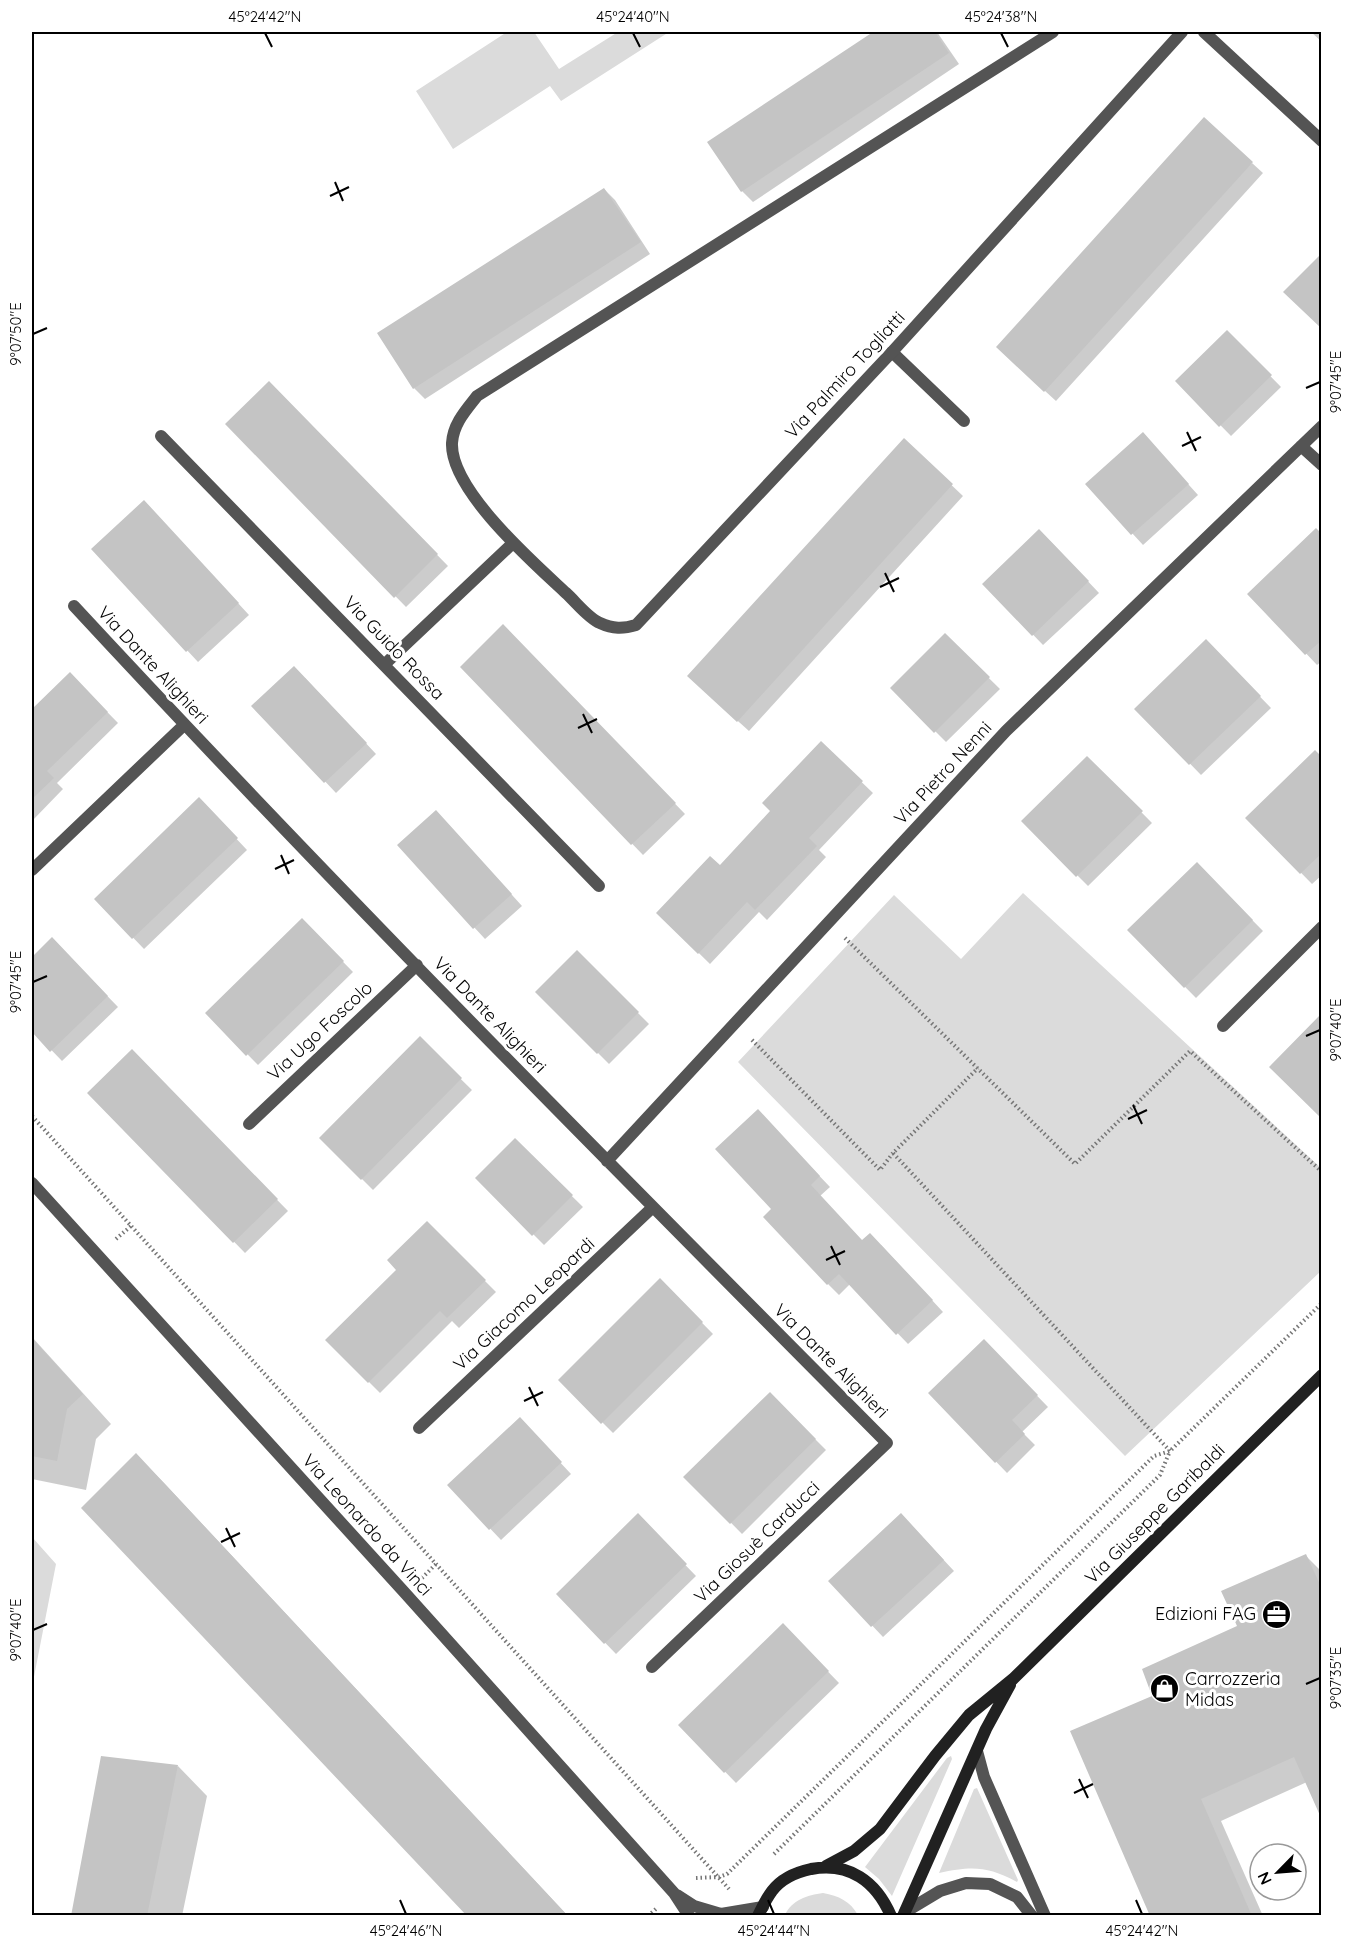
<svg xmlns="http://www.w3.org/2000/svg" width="1353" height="1947" viewBox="0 0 1353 1947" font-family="Quicksand,sans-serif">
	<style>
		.green { fill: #dbdbdb }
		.shadow { fill: #0003 }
		.building { fill: #c4c4c4 }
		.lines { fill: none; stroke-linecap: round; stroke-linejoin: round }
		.path { stroke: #767676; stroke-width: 4; stroke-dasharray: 1.5 3; stroke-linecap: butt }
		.lane { stroke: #545454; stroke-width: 12 }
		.street { stroke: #545454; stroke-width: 12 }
		.secondary { stroke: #212121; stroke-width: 12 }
		.ticks { fill: none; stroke: #000; stroke-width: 2 }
		.labels { text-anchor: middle; stroke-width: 6; stroke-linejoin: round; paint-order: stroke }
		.street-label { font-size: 18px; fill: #000; stroke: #fff }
		.poi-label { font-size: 18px; fill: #000; stroke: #fff; text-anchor: end }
		.neatline { fill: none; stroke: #000; stroke-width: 2 }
		.ticks-label { font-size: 15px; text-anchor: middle; fill: #000 }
	</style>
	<rect width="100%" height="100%" fill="#fff"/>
	<path class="green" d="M507,32H534L559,69L618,32H669L561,101L550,86L453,149L416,91Z
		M1023,893L1321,1168V1271L1125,1456L738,1062L894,895L961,959Z
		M32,1537L56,1564L32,1687Z
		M951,1756L952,1759L892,1896L879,1879L865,1867L947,1758Z
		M977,1788L1018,1880L1017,1882C987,1866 972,1866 939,1873L974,1789Z
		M823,1893C839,1896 850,1901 858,1915H785C792,1900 807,1895 823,1893Z"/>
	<path class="shadow" d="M876,32H937L959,64L753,202L742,191L709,142Z
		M1311,32H1322V42Z
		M1252,163L1263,173L1056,401L1009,358Z
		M604,189L615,200L650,254L425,399L414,388Z
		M1227,332L1281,387L1231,436L1177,381Z
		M269,383L448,566L406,607L227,424Z
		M904,440L963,496L749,731L700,687Z
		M1153,445L1198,495L1143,545L1087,484Z
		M155,513L249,615L198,662L93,549Z
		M1322,536V661L1317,665L1250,594Z
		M1050,541L1099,593L1043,645L984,584Z
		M503,626L685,814L643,855L462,667Z
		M945,635L1000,689L946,742L892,688Z
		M1206,641L1271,708L1201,775L1137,709Z
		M70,674L118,723L57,783L63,789L32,821V711Z
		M305,678L376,754L336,793L254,706Z
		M821,743L873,793L819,850L826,857L767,920L759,912L710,964L658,913L720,867L772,811Z
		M1088,758L1152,823L1088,886L1023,821Z
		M1322,759V875L1312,884L1247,818Z
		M199,799L247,850L144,949L96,899Z
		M447,823L522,906L485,939L399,846Z
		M1197,864L1263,931L1196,998L1129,930Z
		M302,920L353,972L258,1065L207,1013Z
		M52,939L118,1007L62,1061L32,1030V959Z
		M577,952L649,1024L609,1064L537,992Z
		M420,1039L472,1090L373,1190L321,1138Z
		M132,1051L288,1211L245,1253L89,1093Z
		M768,1122L830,1187L820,1196L863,1242L881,1245L943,1312L908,1344L850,1284L839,1295L828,1284L773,1209Z
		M515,1140L583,1207L544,1245L477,1178Z
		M427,1223L496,1292L459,1328L452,1321L380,1393L327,1340L399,1270Z
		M660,1280L713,1334L613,1433L560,1380Z
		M32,1337L111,1424L96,1439L86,1490L32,1479Z
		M984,1341L1048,1407L1022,1432L1035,1445L1007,1473L930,1393Z
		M770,1394L826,1450L742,1534L686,1477Z
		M530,1430L571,1474L501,1540L449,1485Z
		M136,1455L165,1484L568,1916H469Z
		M638,1516L696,1576L616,1654L558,1594Z
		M912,1526L954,1571L883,1637L830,1581Z
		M1306,1556L1322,1572V1816L1307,1782L1221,1821L1263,1916H1152L1154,1697L1239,1627Z
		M783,1625L839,1683L736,1783L680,1725Z
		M178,1766L207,1796L182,1916H72Z"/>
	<path class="building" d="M873,32H935L949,53L741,192L707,142Z
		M1204,117L1253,162L1044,392L996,347Z
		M604,188L641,242L413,389L377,333Z
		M1322,253V329L1283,292Z
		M1227,330L1272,375L1219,427L1175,381Z
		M269,381L438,554L394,598L225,424Z
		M1143,432L1189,484L1131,535L1085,484Z
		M904,438L953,484L737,722L687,676Z
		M144,500L239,603L186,652L91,549Z
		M1316,528L1322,534V640L1305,655L1247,594Z
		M1039,529L1089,581L1032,636L982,584Z
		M503,624L676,803L631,845L460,667Z
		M945,633L990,677L934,733L890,688Z
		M1206,639L1261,696L1189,765L1134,709Z
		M294,666L367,743L324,783L251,706Z
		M70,672L108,712L47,771L54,778L32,799V709Z
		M821,741L863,781L809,838L817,846L755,910L747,902L698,954L656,913L710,856L720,865L770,811L762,803Z
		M1315,750L1322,757V853L1300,874L1245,818Z
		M1087,756L1143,811L1076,877L1021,821Z
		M199,797L238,838L132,939L94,899Z
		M436,810L512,894L473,929L397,845Z
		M1197,862L1253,920L1184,988L1127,930Z
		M302,918L344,961L246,1056L205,1013Z
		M52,937L108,996L50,1052L32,1032V957Z
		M577,950L639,1012L597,1054L535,992Z
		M1322,1013V1119L1269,1067Z
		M420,1036L462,1078L361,1180L319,1138Z
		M132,1049L278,1199L233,1243L87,1093Z
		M758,1109L820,1176L811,1185L862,1240L870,1233L933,1300L896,1335L839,1274L827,1285L763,1217L771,1209L715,1149Z
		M515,1138L573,1195L532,1236L475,1178Z
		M427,1221L486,1280L447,1318L440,1311L368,1383L325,1340L396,1270L387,1260Z
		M660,1278L703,1322L601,1424L558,1380Z
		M32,1338L83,1394L67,1409L57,1461L32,1456Z
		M984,1339L1038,1395L1012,1420L1025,1434L995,1463L928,1393Z
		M770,1392L816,1439L730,1524L683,1477Z
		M520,1417L562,1462L489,1530L447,1485Z
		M136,1453L568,1916H467L81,1508Z
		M638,1513L687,1564L604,1644L556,1594Z
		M901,1513L944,1560L871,1627L828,1581Z
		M1306,1554L1322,1589V1820L1294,1757L1201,1799L1252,1916H1150L1070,1731L1152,1696L1142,1669L1237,1626L1221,1591Z
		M783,1623L829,1671L724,1773L678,1725Z
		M101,1756L178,1765L147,1916H71Z"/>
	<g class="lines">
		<path class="path" d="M845,938L1075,1164L1190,1051L1322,1172
			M752,1040L880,1170L893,1153
			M32,1116L729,1889
			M116,1239L131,1226
			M422,1578L436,1564
			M774,1854L1160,1475L1170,1451L893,1153L978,1068
			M696,1878L719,1877L727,1874L1154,1456L1170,1451L1322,1303
			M648,1916L657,1908"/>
		<path class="lane" d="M892,352L964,421"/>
		<path class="street" d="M1053,32L477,396C466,410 453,424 452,443C450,490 534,563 566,593C576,602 588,618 600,623C613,629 623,629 636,625L892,352L1182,32
			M1204,32L1322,141
			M161,436L599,886
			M1301,446L1322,465
			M74,606C338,891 613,1167 887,1443L652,1667
			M385,664L513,543
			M32,870L184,725
			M1223,1026L1322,927
			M249,1124L417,965
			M607,1161L1006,731L1322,426
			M32,1183L405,1593L674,1893L689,1916
			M419,1428L653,1207
			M977,1751L984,1777L1045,1916
			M677,1895L694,1906L721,1914L763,1907
			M905,1912L940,1891L966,1883L990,1884L1017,1897L1032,1916"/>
		<path class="secondary" d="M826,1866L854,1851L880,1829L935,1756L969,1715L1013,1679L1322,1375
			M758,1916C762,1908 766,1899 772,1891C781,1879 797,1872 811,1869C849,1862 876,1881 891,1916
			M903,1916L986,1729L1010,1685"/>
	</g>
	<path class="ticks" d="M265,33L272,47M633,33L640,47M1001,33L1008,47M335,182L343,201M330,196L349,187M33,334L47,328M1306,388L1320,382M1187,432L1196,451M1182,446L1201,437M885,573L894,592M880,587L899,578M583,714L592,733M578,728L597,719M281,855L289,874M275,869L294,860M33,982L47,976M1306,1036L1320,1030M1133,1105L1142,1124M1128,1119L1147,1110M831,1246L840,1265M826,1260L845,1251M529,1387L538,1406M524,1401L543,1392M226,1528L235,1547M221,1542L240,1533M33,1630L47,1624M1306,1684L1320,1678M1079,1779L1088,1798M1074,1793L1093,1784M400,1900L406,1914M768,1900L774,1914M1136,1900L1142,1914"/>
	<defs>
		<symbol id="office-disc" viewBox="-11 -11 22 22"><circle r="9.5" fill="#000" stroke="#fff"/><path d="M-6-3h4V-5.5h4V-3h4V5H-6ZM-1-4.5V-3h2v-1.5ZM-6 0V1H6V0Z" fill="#fff"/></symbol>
		<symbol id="shop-disc" viewBox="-11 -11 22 22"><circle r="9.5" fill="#000" stroke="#fff"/><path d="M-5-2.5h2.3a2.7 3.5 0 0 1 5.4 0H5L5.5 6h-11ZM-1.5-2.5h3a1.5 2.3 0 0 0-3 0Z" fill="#fff"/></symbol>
	</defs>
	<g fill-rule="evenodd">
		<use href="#office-disc" x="1260" y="1598" width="33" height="33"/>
		<use href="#shop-disc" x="1148" y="1672" width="33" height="33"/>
	</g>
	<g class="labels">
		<g class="street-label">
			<text transform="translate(845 375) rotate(-47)" y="6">Via Palmiro Togliatti</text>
			<text transform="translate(394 648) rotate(46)" y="6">Via Guido Rossa</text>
			<text transform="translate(153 665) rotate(47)" y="6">Via Dante Alighieri</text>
			<text transform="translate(943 773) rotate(-47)" y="6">Via Pietro Nenni</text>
			<text transform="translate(490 1015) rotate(46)" y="6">Via Dante Alighieri</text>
			<text transform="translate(320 1031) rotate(-43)" y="6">Via Ugo Foscolo</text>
			<text transform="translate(524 1304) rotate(-43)" y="6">Via Giacomo Leopardi</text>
			<text transform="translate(831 1361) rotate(45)" y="6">Via Dante Alighieri</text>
			<text transform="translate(1155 1514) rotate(-45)" y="6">Via Giuseppe Garibaldi</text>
			<text transform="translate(367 1525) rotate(48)" y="6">Via Leonardo da Vinci</text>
			<text transform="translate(757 1542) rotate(-44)" y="6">Via Giosuè Carducci</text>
		</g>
		<g class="poi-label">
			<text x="1256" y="1620">Edizioni FAG</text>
			<text x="1185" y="1685" text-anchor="start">Carrozzeria<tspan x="1185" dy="21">Midas</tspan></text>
		</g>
	</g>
	<rect width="1353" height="1947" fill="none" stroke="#ffffff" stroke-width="66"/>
	<g transform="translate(1278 1872) rotate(245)"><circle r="28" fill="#ffffff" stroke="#999999" stroke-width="1.5"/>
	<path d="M0-4.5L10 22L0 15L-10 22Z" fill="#000000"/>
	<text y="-9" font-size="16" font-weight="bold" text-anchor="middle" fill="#000000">N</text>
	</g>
	<rect x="33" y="33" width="1287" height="1881" class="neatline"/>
	<g class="ticks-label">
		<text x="265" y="22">45°24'42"N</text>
		<text x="633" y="22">45°24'40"N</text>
		<text x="1001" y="22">45°24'38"N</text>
		<text transform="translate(16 334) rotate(-90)" y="5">9°07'50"E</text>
		<text transform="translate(1336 382) rotate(-90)" y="5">9°07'45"E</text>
		<text transform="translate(16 982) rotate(-90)" y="5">9°07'45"E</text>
		<text transform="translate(1336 1030) rotate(-90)" y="5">9°07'40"E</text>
		<text transform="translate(16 1630) rotate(-90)" y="5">9°07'40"E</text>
		<text transform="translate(1336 1678) rotate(-90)" y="5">9°07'35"E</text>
		<text x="406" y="1936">45°24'46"N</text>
		<text x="774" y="1936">45°24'44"N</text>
		<text x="1142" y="1936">45°24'42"N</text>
	</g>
</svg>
